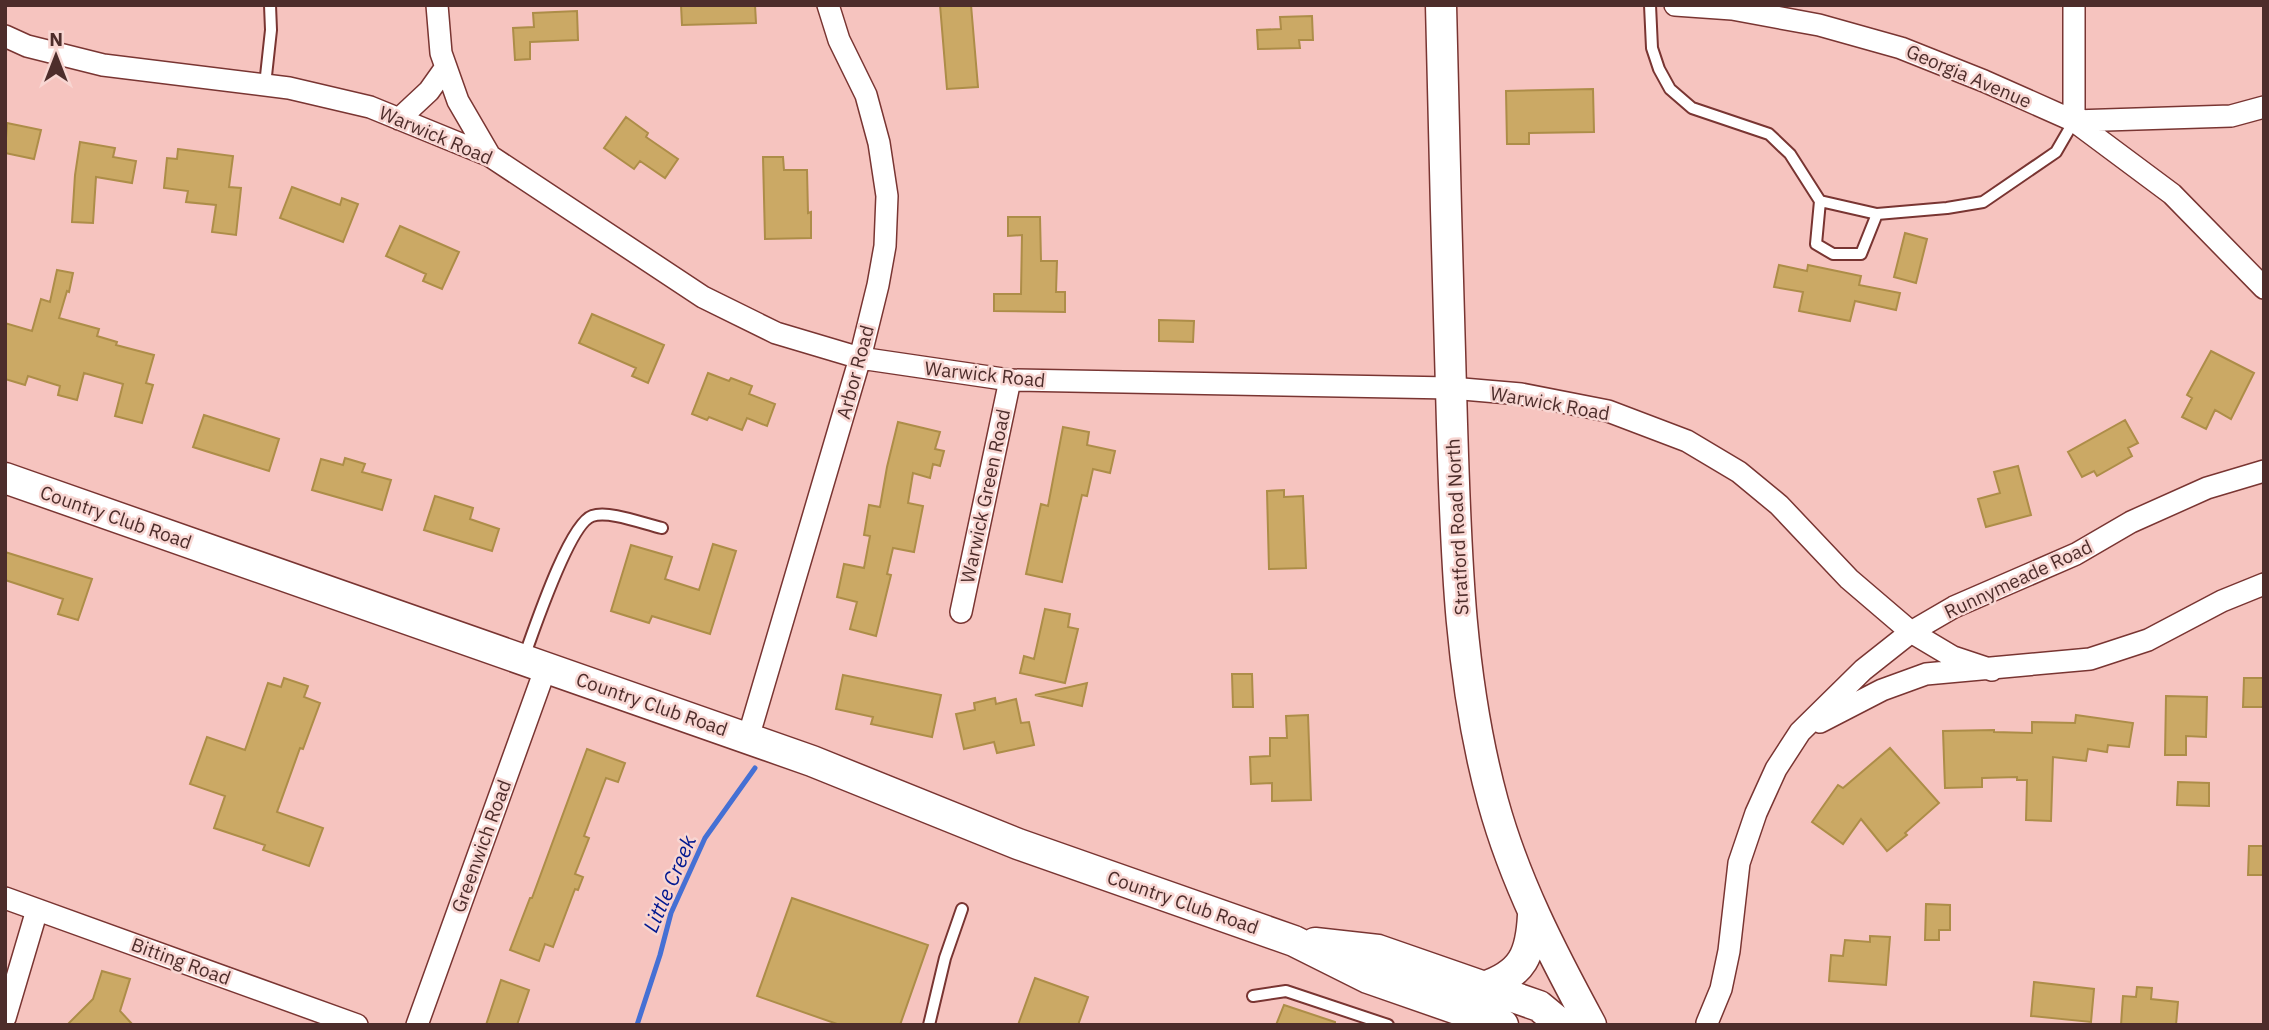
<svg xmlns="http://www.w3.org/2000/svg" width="2269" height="1030" viewBox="0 0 2269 1030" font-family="'IBM Plex Sans',sans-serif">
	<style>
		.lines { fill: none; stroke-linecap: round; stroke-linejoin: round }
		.stream { stroke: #4570d4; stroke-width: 5 }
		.building { fill: #cba965; stroke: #ad8d48; stroke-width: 2 }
		.service-casing { stroke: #793532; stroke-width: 14 }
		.minor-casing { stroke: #793532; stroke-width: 24 }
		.secondary-casing { stroke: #793532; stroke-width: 33 }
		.service { stroke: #fff; stroke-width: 10 }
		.minor { stroke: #fff; stroke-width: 21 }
		.secondary { stroke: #fff; stroke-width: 30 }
		.labels { text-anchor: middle; stroke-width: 5; stroke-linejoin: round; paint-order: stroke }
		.street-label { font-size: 19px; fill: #4d2d2b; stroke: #f8d6d2 }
		.water-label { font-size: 21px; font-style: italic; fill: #011890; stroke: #f8d6d2 }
	</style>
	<rect width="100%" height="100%" fill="#f6c4bf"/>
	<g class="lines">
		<path class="stream" d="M637,1025L660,955L671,913L705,838L755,768"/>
	</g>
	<path class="building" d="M681,5H755L756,23L682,25Z
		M940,5H971L978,87L947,89Z
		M577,11L578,40L530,42V59L515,60L513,28L534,27L533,13Z
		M1312,16L1313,40H1299L1300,48L1258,49L1257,30L1281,29L1280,17Z
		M1593,89L1594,132L1529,133V144H1507L1506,91Z
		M626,117L648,133L646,137L678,159L665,178L640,161L634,169L604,148Z
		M7,123L41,130L34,159L5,153Z
		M80,142L115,148L113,157L136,161L132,183L96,177L93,223L72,222L75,175Z
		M178,149L233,156L229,187L241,188L236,235L212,232L216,205L186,202L188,191L164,188L167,158L177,159Z
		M763,157H783L784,170H807L808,213L811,212V238L765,239Z
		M292,187L340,205L342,198L358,204L343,242L280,218Z
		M1008,217H1040L1041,261H1057L1056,292H1065V312L994,311V294H1021L1022,235L1008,236Z
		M400,226L459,252L442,289L423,281L426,274L386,256Z
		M1905,233L1927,239L1916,283L1894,277Z
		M1779,265L1807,271L1808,265L1861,276L1859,285L1900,293L1896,310L1855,301L1850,321L1799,311L1803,292L1774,287Z
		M57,270L73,273L69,292L67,291L59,318L99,329L97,336L117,342L116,345L154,355L146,383L153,385L142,423L115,416L123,384L84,373L77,400L58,395L60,386L28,376L25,385L5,379V323L32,331L41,299L50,302Z
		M592,314L664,345L648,383L632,376L636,368L579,343Z
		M1159,320L1194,321L1193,342L1159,341Z
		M2211,351L2254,373L2231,419L2215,410L2206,429L2182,417L2192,398L2187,395Z
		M708,373L729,381L731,378L752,386L749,394L775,404L767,426L747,418L742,430L709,417L707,420L692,414Z
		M204,415L279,439L269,471L193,447Z
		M2125,420L2138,443L2128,448L2132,456L2097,476L2094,471L2082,477L2068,452Z
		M898,422L940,432L935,449L944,451L940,466L933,464L930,478L913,473L908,503L923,506L914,552L893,548L887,574L891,575L876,636L850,629L857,602L837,597L844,564L864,568L870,536L864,535L869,505L880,507L887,467Z
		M1063,427L1089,432L1087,445L1115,451L1110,473L1093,469L1087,496L1082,495L1062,582L1026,574L1041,504L1048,506Z
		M345,458L365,464L362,472L391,480L382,510L312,490L321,459L343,465Z
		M2018,466L2031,515L1986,527L1978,499L2000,493L1994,472Z
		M1284,490V497L1303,496L1306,568L1269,569L1267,491Z
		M435,496L473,508L470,519L499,529L492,551L424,530Z
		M713,544L736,551L710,634L652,616L649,623L611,611L631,545L672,557L665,579L699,590Z
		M5,552L92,579L78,620L58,614L63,599L5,580Z
		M1045,609L1070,614L1068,627L1078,629L1065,683L1020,673L1024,656L1034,659Z
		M1232,674H1252L1253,707H1233Z
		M843,675L941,695L932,737L871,724L873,717L836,709Z
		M284,678L308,686L304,697L320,703L303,749L300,748L277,812L323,828L309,866L263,850L265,845L214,828L225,796L190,784L207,737L245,750L268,683L281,687Z
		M2244,678H2264V707H2243Z
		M1087,683L1082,706L1035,695Z
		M2166,696L2207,697L2206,737L2186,736V755H2165Z
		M995,698L996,704L1016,699L1021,723L1029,722L1034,745L997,753L994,742L964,749L956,714L975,710L974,703Z
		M1308,715L1311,800L1272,801V783L1251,784L1250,757L1270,756V738H1287L1286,716Z
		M2076,715L2133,723L2129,747L2108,745L2107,752L2088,749L2086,761L2053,757L2051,821L2026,820L2027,780H2017V777L1982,778V787L1945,788L1943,731L1994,730V732L2032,733V722L2075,723Z
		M1890,748L1939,803L1905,833L1907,835L1887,851L1861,819L1843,844L1812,822L1838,785L1843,788Z
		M587,749L625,763L618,782L606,778L584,836L589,838L575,874L583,877L578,890L575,889L553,947L545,944L539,961L510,950L530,898H532Z
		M2178,782L2209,783V806L2177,805Z
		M2249,846H2264V875H2248Z
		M792,898L928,945L900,1025H840L757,996Z
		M1926,904L1950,905V930H1939V940H1925Z
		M1870,936L1890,937L1886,985L1829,981L1831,955L1843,956L1845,940L1870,942Z
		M102,971L130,979L120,1011L133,1025H67L93,999Z
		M1035,978L1088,997L1078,1025H1018Z
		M501,980L529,990L517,1025H486Z
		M2034,982L2094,989L2091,1022L2031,1016Z
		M2137,987L2152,988L2151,999L2178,1002L2176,1025H2121L2123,996L2136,997Z
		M1284,1005L1335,1022V1025H1276Z"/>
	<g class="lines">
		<defs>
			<path id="service" d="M1650,5L1652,48L1659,69L1670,89L1692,108L1769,134L1790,154L1820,201L1877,214L1947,208L1983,202L2056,152L2074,121
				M265,85L271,30L270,5
				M1820,201L1816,244L1833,254H1861L1877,214
				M524,657C534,630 569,524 592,516C609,510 644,524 662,528
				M1253,996L1286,991L1388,1025
				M929,1025L945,958L962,909"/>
			<path id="minor" d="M437,5L441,53L458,101L490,156
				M1675,5L1732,9L1819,25L1901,48L1984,81L2074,121L2231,116L2264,107
				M2074,5V121L2172,194L2264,288
				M5,36L27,46L103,65L289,88L370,107L490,156L703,297L776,333L860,358L1010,380L1451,388L1521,394L1608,411L1687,441L1739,472L1779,505L1849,579L1911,632L1953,657L1992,670
				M399,119L429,91L446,67
				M961,612L1010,380
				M1820,722L1882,690L1926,674L2090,659L2148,640L2222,601L2264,584
				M748,738L860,358L878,285L885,246L887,196L879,143L866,95L839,40L828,5
				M5,898L357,1025
				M5,1018L37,910
				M1707,1023L1721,989L1729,951L1739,863L1756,813L1776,769L1800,732L1863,670L1911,632L1954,607L2076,554L2131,522L2207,488L2264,471
				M417,1025L546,667"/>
			<path id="secondary" d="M1441,5C1445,145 1447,284 1452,424C1456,552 1459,678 1493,802C1515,882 1552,953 1591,1025
				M5,478L812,761L1018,844L1294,941L1368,978L1503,1025
				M1315,943L1378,950L1539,1006L1562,1025
				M1484,987C1523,974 1531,954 1533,915"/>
		</defs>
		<use href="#service" class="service-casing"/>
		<use href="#minor" class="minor-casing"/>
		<use href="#secondary" class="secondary-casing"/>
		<use href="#service" class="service"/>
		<use href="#minor" class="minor"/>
		<use href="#secondary" class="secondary"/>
	</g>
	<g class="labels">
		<g class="street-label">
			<text transform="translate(1969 76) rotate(23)" y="7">Georgia Avenue</text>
			<text transform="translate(436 135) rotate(23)" y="7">Warwick Road</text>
			<text transform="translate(855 372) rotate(-75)" y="7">Arbor Road</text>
			<text transform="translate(985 374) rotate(6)" y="7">Warwick Road</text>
			<text transform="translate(1550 403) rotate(10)" y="7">Warwick Road</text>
			<text transform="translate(985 496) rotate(-78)" y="7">Warwick Green Road</text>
			<text transform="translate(116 517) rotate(19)" y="7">Country Club Road</text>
			<text transform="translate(1457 527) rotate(-93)" y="7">Stratford Road North</text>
			<text transform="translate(2018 579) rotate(-25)" y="7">Runnymeade Road</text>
			<text transform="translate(652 704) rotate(19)" y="7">Country Club Road</text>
			<text transform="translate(481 846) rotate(-70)" y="7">Greenwich Road</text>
			<text transform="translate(1183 902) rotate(19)" y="7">Country Club Road</text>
			<text transform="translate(181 961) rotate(20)" y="7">Bitting Road</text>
		</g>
		<g class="water-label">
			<text transform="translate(670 884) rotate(-67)" y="7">Little Creek</text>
		</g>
	</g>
	<rect width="2269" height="1030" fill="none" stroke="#4d2d2b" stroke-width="14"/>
	<g transform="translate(56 56)" stroke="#f8d6d2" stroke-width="5" paint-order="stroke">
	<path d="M0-5L12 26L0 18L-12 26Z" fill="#4d2d2b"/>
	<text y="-10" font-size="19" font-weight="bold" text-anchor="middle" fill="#4d2d2b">N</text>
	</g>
</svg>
